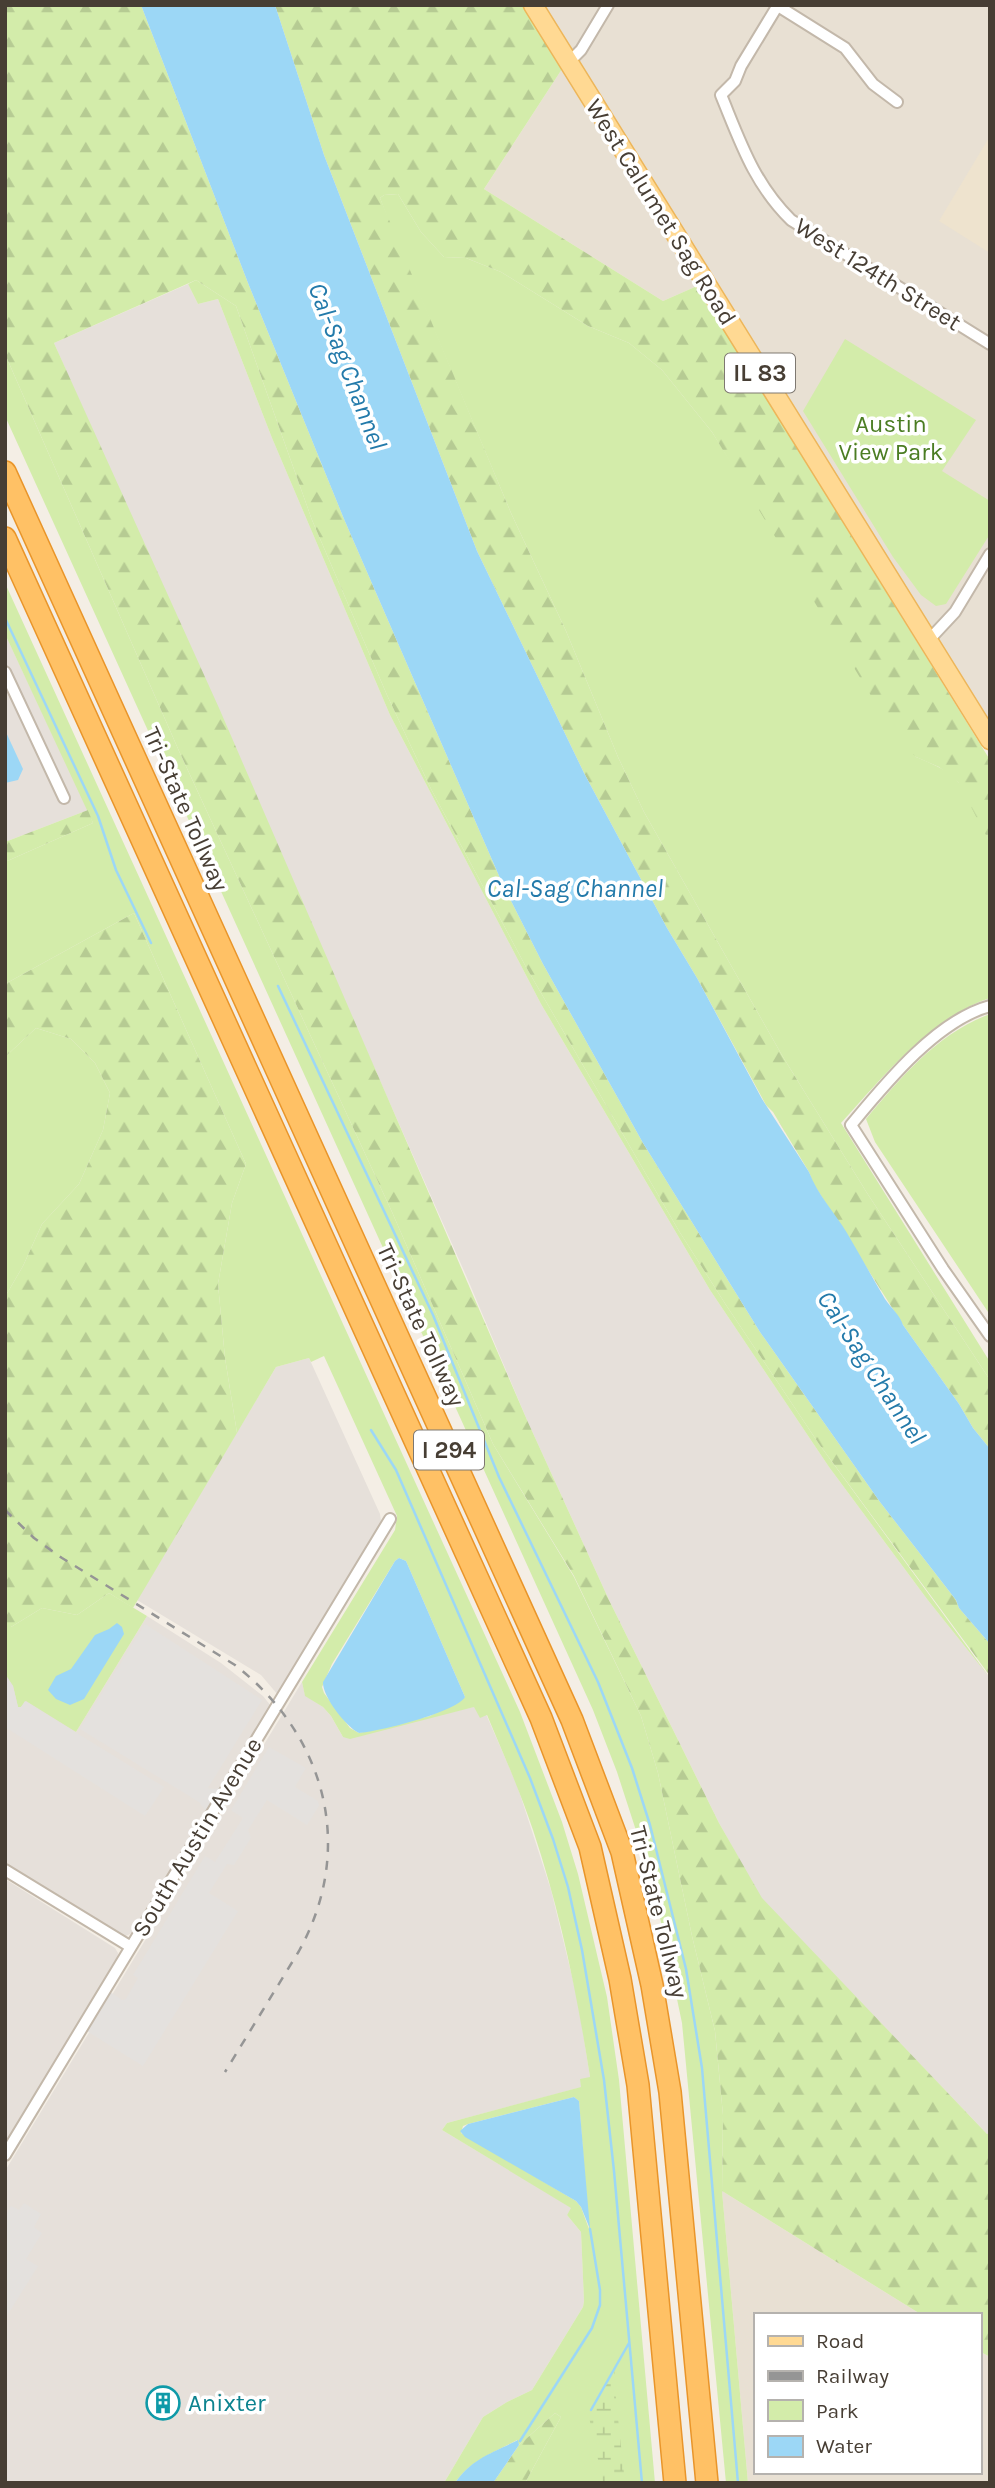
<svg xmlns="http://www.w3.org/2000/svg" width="995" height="2488" viewBox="0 0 995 2488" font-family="Karla,sans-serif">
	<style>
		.residential { fill: #e8e0d3 }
		.industrial { fill: #e6e0da }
		.education { fill: #eee3ce }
		.green { fill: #d3ecaa; fill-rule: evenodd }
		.forest { fill: url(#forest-firs) }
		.wetland { fill: url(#wetland-marsh) }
		.parking { fill: #e4e1de }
		.water { fill: #9cd7f6 }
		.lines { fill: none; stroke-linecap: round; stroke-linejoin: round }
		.stream { stroke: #9cd7f6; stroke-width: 2.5 }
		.minor-casing { stroke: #c3b8aa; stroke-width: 14 }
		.primary-casing { stroke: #edb65a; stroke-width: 21 }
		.motorway-casing { stroke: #e9952a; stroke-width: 24 }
		.minor { stroke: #fff; stroke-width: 10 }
		.primary { stroke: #ffd993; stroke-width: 18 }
		.motorway { stroke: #ffc165; stroke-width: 21 }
		.rail { stroke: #959595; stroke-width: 2.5; stroke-dasharray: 9 9; stroke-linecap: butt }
		.labels { text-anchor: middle; stroke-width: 7; stroke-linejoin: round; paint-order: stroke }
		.shield { fill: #fff; stroke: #7e7871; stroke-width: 2 }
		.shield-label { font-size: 23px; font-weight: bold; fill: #473e34 }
		.street-label { font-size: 24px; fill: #473e34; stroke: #fff }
		.park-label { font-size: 24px; fill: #4b7d23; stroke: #fff }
		.culture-label { font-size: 24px; fill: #0d838f; stroke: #fff; text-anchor: start }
		.water-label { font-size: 26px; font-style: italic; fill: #237aaa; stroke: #fff }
	</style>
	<defs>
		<pattern id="forest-firs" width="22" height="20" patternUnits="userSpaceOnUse" patternTransform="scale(1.75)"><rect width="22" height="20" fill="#d3ecaa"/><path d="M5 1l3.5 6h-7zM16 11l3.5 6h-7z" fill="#b6cb93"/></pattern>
		<pattern id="wetland-marsh" width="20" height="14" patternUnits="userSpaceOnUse" patternTransform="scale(1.75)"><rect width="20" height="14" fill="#d3ecaa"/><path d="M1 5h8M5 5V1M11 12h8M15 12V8" fill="none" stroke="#b6cb93"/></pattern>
	</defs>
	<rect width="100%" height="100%" fill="#f4eee5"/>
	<path class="residential" d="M533,5H990V744Z
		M562,69L697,286L663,301L484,189Z
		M722,2191L922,2315H755V2472H979V2351L990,2357V2483H748Z"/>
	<path class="industrial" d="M188,284L198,304L218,299L272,438L390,715L541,1004L710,1290L829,1467L927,1599L990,1678V2133L988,2135L761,1898L719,1823L609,1600L527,1420L468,1280L54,343Z
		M5,634L88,810L5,842Z
		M309,1358L380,1514L381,1521L380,1529L278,1695L261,1675L137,1600L276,1367Z
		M147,1616L221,1663L263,1696L271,1706L134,1932L124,1937L5,1863V1674L76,1732Z
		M302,1682L305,1695L323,1707L331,1716L343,1737L482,1705L517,1785L551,1890L578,2001L590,2077L582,2087L447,2123L442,2130L572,2208L567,2215L581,2232L584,2301L583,2307L532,2390L507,2402L483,2417L444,2483H5V2171Z
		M5,1879L115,1948L118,1953L117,1961L5,2144Z"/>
	<path class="education" d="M990,136V253L939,221Z"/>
	<path class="green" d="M398,194L421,232L444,257L466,258L501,272L588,326L629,343L662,370L712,432L916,757C930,763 949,770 959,783C971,798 981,825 990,843V998C931,1017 881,1079 841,1123L990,1362V1380L867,1193L783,1057L644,812L618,757L566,631L511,513L389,222L380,198L384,195Z
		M196,280L236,306L312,520L387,695L431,789L526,967L679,1231L726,1305L819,1444L990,1678L927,1599L829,1467L710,1290L541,1004L390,715L272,438L218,299L198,304L188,284Z
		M845,339L976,420L942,471L990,501V534L946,604L936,606L921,595L893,557L803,411Z
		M5,354L179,751L392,1212L493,1444L574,1577L641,1716L658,1773L692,1936L715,2031L723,2115L722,2191L748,2483H726L682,2023L658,1908L643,1852L617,1772L593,1710L5,416Z
		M5,583L520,1712L562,1822L578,1874L607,1997L619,2080L655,2483H525L561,2417L555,2413L519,2445L517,2440C492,2454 472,2459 455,2483H444L483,2417L507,2402L532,2390L583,2307L584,2301L581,2232L567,2215L571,2208L442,2130L447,2123L581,2087L580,2079L590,2077C577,1993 560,1911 533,1830C520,1791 503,1753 487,1715L480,1718L474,1707L350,1739L343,1737L331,1716L323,1707L305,1696L302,1682L395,1530L397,1516L324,1356L311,1362L309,1358L276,1367L237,1433L225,1358L218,1284L232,1203L246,1164L134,913L5,984V862L93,823L5,634ZM399,1558L406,1561L465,1697L430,1716L359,1733L350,1728L324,1693L322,1687L332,1664L395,1561ZM574,2097L579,2101L589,2229L581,2207L576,2201L461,2133L463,2126L468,2124Z
		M990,1014V1315L875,1142L866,1119C901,1077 938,1033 990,1014Z
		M36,1028L71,1039L95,1063L110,1093L103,1130L79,1184L42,1224L23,1266L5,1297V1057Z
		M109,1593L147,1616L76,1732L26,1701L21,1707H18L13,1686L5,1674V1627H11L42,1608L77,1615Z"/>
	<path class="forest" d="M5,5H141L248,283L344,519L503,885L543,964L643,1143L760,1332L880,1502L956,1600L959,1608L990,1644V1676L819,1444L726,1305L679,1231L526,967L431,789L387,695L312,520L236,306L196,280L54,343L219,708L527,1420L609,1600L719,1823L762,1898L987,2134L990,2133V2357L979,2351V2315H922L722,2191L723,2115L715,2031L692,1936L658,1773L641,1716L574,1576L493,1444L392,1212L179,751L5,354Z
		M275,5H522L562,69L484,189L663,301L697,286L990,760V843L958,782L939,767L916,757L897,739L712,432L662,370L629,343L588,326L501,272L466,258L444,257L421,232L398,194L384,195L380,198L511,513L566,631L618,757L644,812L783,1057L867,1193L990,1380V1449L973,1428L959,1404L903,1325L813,1183L809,1172L773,1112L766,1105L697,978L667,928L584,773L477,551L324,155Z
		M88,810L93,823L5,862V842Z
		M134,913L246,1164L232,1203L218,1284L225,1358L237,1433L133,1608L109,1593L77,1615L42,1608L11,1627H5V1297L23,1266L42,1224L79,1184L103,1130L110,1093L95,1063L71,1039L36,1028L5,1057V984Z
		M555,2413L561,2417L525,2483H493L519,2445Z"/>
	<path class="wetland" d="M615,2368L614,2381L625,2483H603L589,2417Z"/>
	<path class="parking" d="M145,1624L262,1700L208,1788L214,1789L229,1784L207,1821L205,1810L199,1802L80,1729Z
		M5,1674L13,1686L18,1707H21L25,1701L164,1787L145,1816L5,1727Z
		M269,1747L306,1768L295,1787L318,1801L319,1806L307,1825L267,1800L248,1830L251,1838L234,1865L227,1864L209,1893L238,1911L143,2066L82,2028L106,1989L122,2000L126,1999L138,1978L133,1975L205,1856L215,1862L243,1818L231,1810Z
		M24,2203L41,2214L34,2227L42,2233L26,2259L38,2266L5,2319V2216L11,2206L19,2210Z"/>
	<path class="water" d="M141,5H275L324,155L477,551L584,773L667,928L697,978L762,1099L809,1172C817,1194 835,1213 847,1233C860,1255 872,1277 885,1299C891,1308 900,1315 903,1325L959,1404L973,1428L990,1449V1644L959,1608L956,1600L880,1502L760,1332L643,1143L543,964L503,885L344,519L248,283Z
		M5,730L23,769L18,780L5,783Z
		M399,1558L406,1561L465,1697C457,1712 377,1732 359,1733C346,1727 322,1696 323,1682L395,1561Z
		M117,1623L122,1627L124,1634L84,1699L70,1705L56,1699L48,1690L56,1676L71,1669L95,1635L109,1629Z
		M574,2097L579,2101L590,2229L581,2207L576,2201L465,2137L460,2131L468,2124Z
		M518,2440L519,2445L493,2483H455C471,2459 492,2453 518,2440Z"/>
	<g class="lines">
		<path class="stream" d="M5,618L98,816L116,870L151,943
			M278,986L433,1315L499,1477L598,1682L632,1768L650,1825L686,1969L702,2068L738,2483
			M371,1430L396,1470L530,1778L553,1839L568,1887L582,1950L604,2080L614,2171L642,2483
			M591,2410L629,2343
			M520,2441L592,2328L600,2305V2290L590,2229"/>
		<defs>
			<path id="minor" d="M778,5L741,66L735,81L721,95C740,141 754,184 791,220L990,344
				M778,6L845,48L873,84L897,102
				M569,62L581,50L608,5
				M927,642L955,612L990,554
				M5,672L64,798
				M990,1006C937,1020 885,1084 851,1125L943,1269L990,1336
				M5,1870L131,1947
				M5,2155L390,1519"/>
			<path id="primary" d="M533,5L990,740"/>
			<path id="motorway" d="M5,472L572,1720L622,1852L652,1985L670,2092L707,2483
				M5,538L541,1718L590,1847L620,1979L638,2085L675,2483"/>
		</defs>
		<use href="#minor" class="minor-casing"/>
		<use href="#primary" class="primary-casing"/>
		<use href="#motorway" class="motorway-casing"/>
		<use href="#minor" class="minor"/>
		<use href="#primary" class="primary"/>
		<use href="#motorway" class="motorway"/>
		<path class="rail" d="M5,1510L34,1538L62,1558L235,1665C326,1736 356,1848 299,1951L225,2072"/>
	</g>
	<defs>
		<symbol id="building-ring" viewBox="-11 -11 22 22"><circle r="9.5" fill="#fff" stroke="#0f9aa8" stroke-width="1.5"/><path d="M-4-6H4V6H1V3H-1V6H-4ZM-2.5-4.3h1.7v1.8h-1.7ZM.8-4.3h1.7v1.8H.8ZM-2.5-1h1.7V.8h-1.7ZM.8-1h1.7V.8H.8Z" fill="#0f9aa8"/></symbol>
	</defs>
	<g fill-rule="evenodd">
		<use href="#building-ring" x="144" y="2384" width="38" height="38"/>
	</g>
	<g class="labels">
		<g class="shield">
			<rect x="725" y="353.5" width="70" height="39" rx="5"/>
			<rect x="414" y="1430.5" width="70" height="39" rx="5"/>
		</g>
		<g class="shield-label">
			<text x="760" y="381">IL 83</text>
			<text x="449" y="1458">I 294</text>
		</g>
		<g class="street-label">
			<text transform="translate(661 212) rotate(58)" y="8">West Calumet Sag Road</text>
			<text transform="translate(878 274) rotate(32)" y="8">West 124th Street</text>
			<text transform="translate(186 809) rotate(66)" y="8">Tri-State Tollway</text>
			<text transform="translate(421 1325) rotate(65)" y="8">Tri-State Tollway</text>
			<text transform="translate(197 1837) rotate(-59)" y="8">South Austin Avenue</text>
			<text transform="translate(659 1912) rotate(76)" y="8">Tri-State Tollway</text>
		</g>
		<g class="park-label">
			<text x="891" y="432">Austin<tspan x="891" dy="28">View Park</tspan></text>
		</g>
		<g class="culture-label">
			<text x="188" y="2411">Anixter</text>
		</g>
		<g class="water-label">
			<text transform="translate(348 366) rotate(69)" y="9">Cal-Sag Channel</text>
			<text x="575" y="897">Cal-Sag Channel</text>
			<text transform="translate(872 1367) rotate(57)" y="9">Cal-Sag Channel</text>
		</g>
	</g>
	<rect width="995" height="2488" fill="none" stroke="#473e34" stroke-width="14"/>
	<rect x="754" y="2313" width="228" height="161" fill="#ffffff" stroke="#b5b2ae" stroke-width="2"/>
	<rect x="768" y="2336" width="35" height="10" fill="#ffd993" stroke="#b5b2ae" stroke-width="2"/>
	<text x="816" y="2348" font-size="21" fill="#473e34">Road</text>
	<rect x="768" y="2371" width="35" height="10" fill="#959595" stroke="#b5b2ae" stroke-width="2"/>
	<text x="816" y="2383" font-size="21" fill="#473e34">Railway</text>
	<rect x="768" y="2400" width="35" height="21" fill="#d3ecaa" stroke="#b5b2ae" stroke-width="2"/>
	<text x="816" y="2418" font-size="21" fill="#473e34">Park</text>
	<rect x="768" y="2436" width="35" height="21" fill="#9cd7f6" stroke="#b5b2ae" stroke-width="2"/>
	<text x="816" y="2453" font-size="21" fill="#473e34">Water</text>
</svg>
